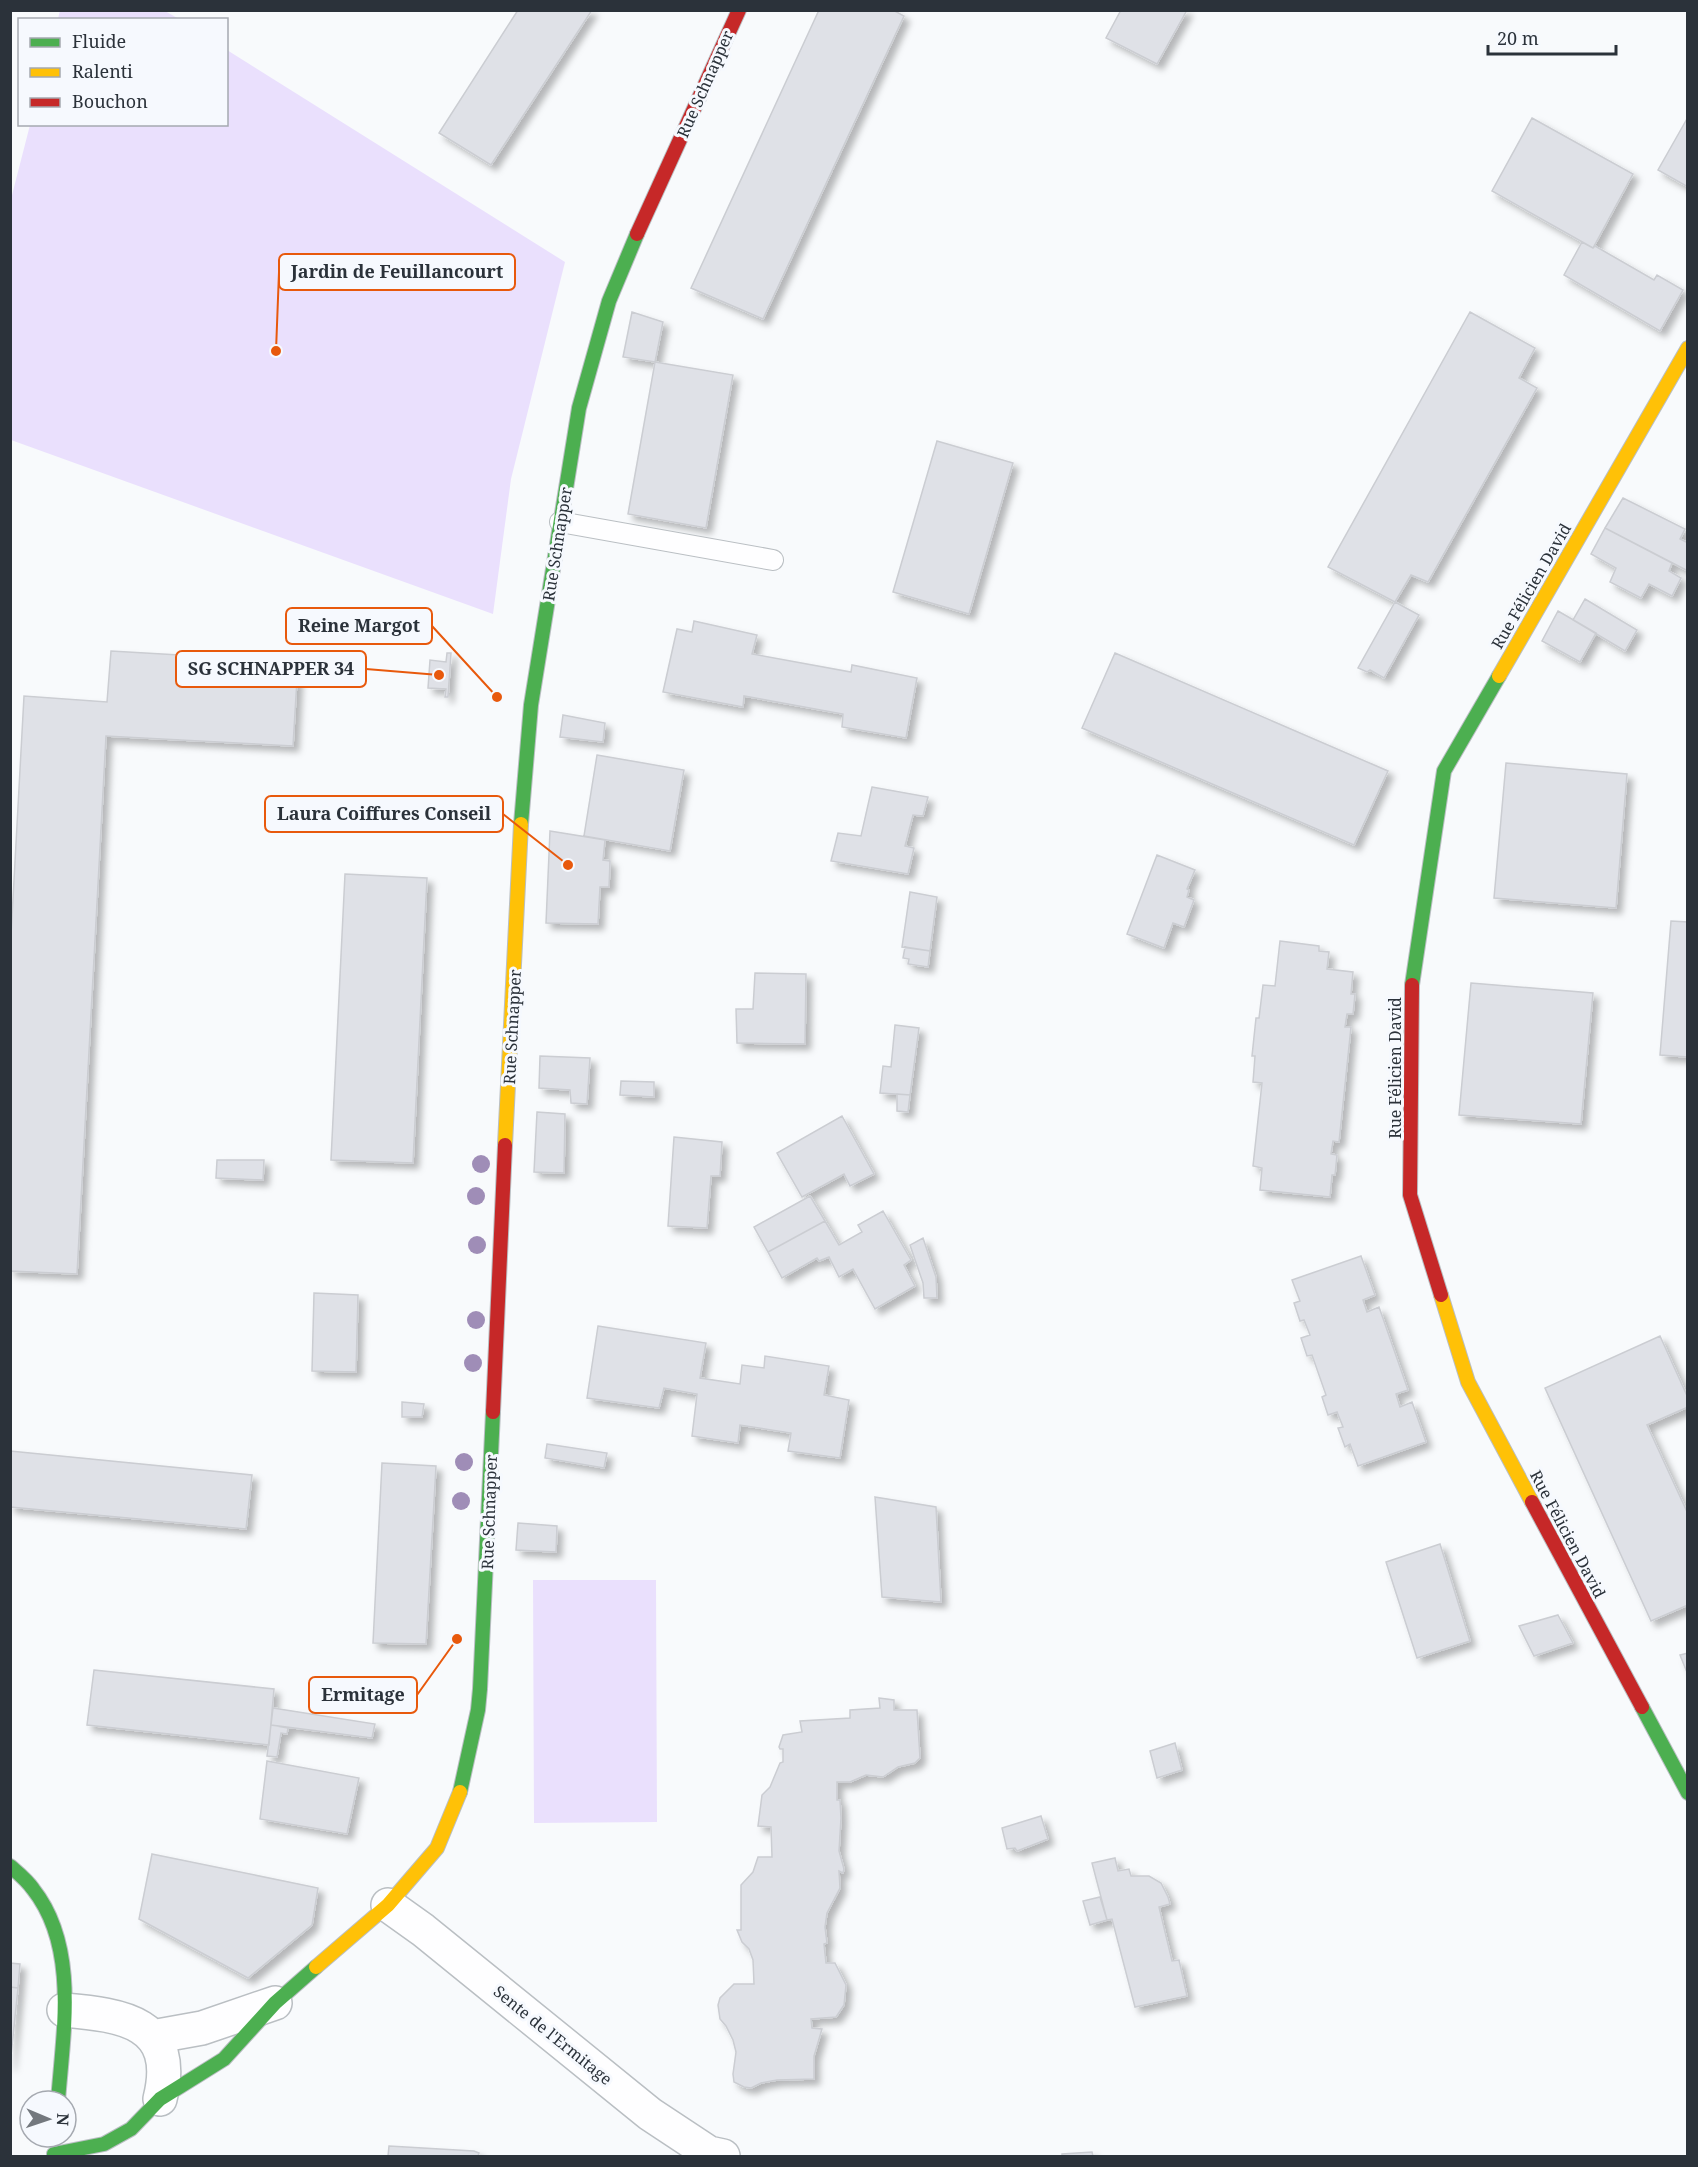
<svg xmlns="http://www.w3.org/2000/svg" width="1698" height="2167" viewBox="0 0 1698 2167" font-family="'Noto Serif',serif">
	<style>
		.green { fill: #eae0fd }
		.building { fill: #dfe1e7; stroke: #cbcdd2; stroke-width: 1.5; filter: url(#shadow) }
		.lines { fill: none; stroke-linecap: round; stroke-linejoin: round }
		.lane-casing { stroke: #babfc3; stroke-width: 22 }
		.street-casing { stroke: #babfc3; stroke-width: 36 }
		.fast-casing { stroke: #babfc3; stroke-width: 16 }
		.slow-casing { stroke: #babfc3; stroke-width: 16 }
		.jam-casing { stroke: #babfc3; stroke-width: 16 }
		.lane { stroke: #fefeff; stroke-width: 20 }
		.street { stroke: #fefeff; stroke-width: 33 }
		.fast { stroke: #4caf50; stroke-width: 14 }
		.slow { stroke: #ffc107; stroke-width: 14 }
		.jam { stroke: #c62828; stroke-width: 14 }
		.tree { fill: #9f8db7 }
		.labels { text-anchor: middle; stroke-width: 6; stroke-linejoin: round; paint-order: stroke }
		.street-label { font-size: 16px; fill: #2b323a; stroke: #f6f9fe }
		.leader { fill: none; stroke: #e8590c; stroke-width: 2 }
		.callout-dot { fill: #e8590c; stroke: #f6f9fe; stroke-width: 2 }
		.callout { fill: #f6f9fe; stroke: #e8590c; stroke-width: 2 }
		.callout-label { font-size: 18px; text-anchor: middle; font-weight: bold; fill: #2b323a }
	</style>
	<defs>
		<filter id="shadow"><feDropShadow dx="5.5" dy="5.5" stdDeviation="3" flood-color="#0004"/></filter>
	</defs>
	<rect width="100%" height="100%" fill="#f8fafc"/>
	<path class="green" d="M60,10L165,11L179,19H58Z
		M227,50L565,262L511,479L493,614L11,440V199L30,125L226,124Z
		M533,1580H656L657,1822L534,1823Z"/>
	<path class="building" d="M518,10H592L491,165L439,133Z
		M819,10H893L904,16L763,319L691,288Z
		M1121,10H1187L1157,64L1106,38Z
		M1688,117V187L1658,170Z
		M1532,118L1633,174L1593,248L1492,191Z
		M1582,242L1593,248L1595,246L1654,280L1657,275L1683,290L1660,331L1564,275Z
		M632,312L663,322L655,362L623,357Z
		M1470,312L1535,348L1519,378L1537,388L1428,582L1411,575L1395,602L1328,567Z
		M655,362L733,375L706,528L628,514Z
		M937,441L1013,463L969,614L893,592Z
		M1623,498L1685,529L1680,539L1688,543V571L1605,528Z
		M1605,528L1672,563L1669,571L1681,578L1672,596L1649,584L1641,598L1610,582L1616,568L1591,554Z
		M1585,599L1637,630L1625,651L1573,620Z
		M1395,602L1419,615L1384,678L1370,670L1367,672L1358,668Z
		M1558,611L1596,633L1580,662L1542,641Z
		M694,621L757,635L752,654L851,672L852,665L917,678L906,738L842,727L843,714L744,696L743,707L663,692L677,629L692,632Z
		M111,651L298,662L293,746L106,736L77,1274L10,1271V954L24,696L107,702Z
		M447,653H451L448,697H445L446,689L428,688L430,660L446,662Z
		M1115,653L1388,771L1354,845L1082,728Z
		M563,715L605,723L603,742L560,737Z
		M597,755L684,770L670,851L584,836Z
		M1506,763L1627,774L1616,908L1494,898Z
		M872,787L928,797L923,816L913,815L905,846L914,848L908,874L831,861L838,833L861,836Z
		M550,831L605,840L603,860L610,861L609,887H600L598,924L546,923Z
		M1157,855L1195,870L1187,889L1189,890L1187,897L1194,900L1184,927L1173,923L1164,948L1127,934Z
		M345,874L427,878L413,1163L331,1160Z
		M910,892L937,897L930,951L902,947Z
		M1671,921L1688,922V1057L1660,1055Z
		M1280,941L1319,946V951L1329,952L1327,969L1353,972L1351,994H1355L1353,1014H1347L1345,1027H1351L1339,1142L1333,1141L1331,1154L1337,1155L1335,1175H1332L1330,1197L1260,1190L1262,1168L1253,1166L1262,1083L1253,1082L1255,1056H1252L1256,1018H1259L1263,985L1275,986Z
		M905,947L930,951L928,967L908,964L909,959L903,958Z
		M755,973L806,974L805,1044L737,1043L736,1009H753Z
		M1471,983L1593,993L1581,1124L1459,1115Z
		M895,1025L919,1028L910,1095L880,1093L883,1066L891,1067Z
		M540,1056L590,1058L587,1104L571,1103L570,1090L539,1088Z
		M621,1081L654,1082V1097L620,1095Z
		M897,1094L910,1095L908,1112L897,1111Z
		M537,1112L565,1114L564,1173L534,1172Z
		M842,1116L874,1174L850,1186L844,1174L802,1197L777,1153Z
		M674,1137L722,1142L720,1176H711L707,1228L668,1226Z
		M217,1160H264L263,1180L216,1178Z
		M810,1196L825,1221L768,1252L754,1227Z
		M883,1211L911,1260L904,1265L915,1286L875,1309L853,1269L839,1277L829,1257L819,1261L817,1258L782,1278L768,1252L825,1221L839,1245L862,1232L858,1225Z
		M923,1238L936,1277L937,1298H924L923,1283L910,1245Z
		M1361,1256L1375,1295L1363,1300L1367,1312L1379,1307L1408,1390L1396,1394L1400,1407L1412,1402L1426,1442L1358,1466L1350,1444L1345,1447L1338,1428L1343,1427L1337,1412L1328,1415L1322,1397L1326,1395L1312,1355L1307,1356L1301,1338L1310,1335L1304,1320L1300,1321L1294,1303L1300,1301L1292,1280Z
		M314,1293L358,1295L356,1372L312,1371Z
		M598,1326L706,1343L700,1378L740,1384L742,1365L764,1368L765,1356L829,1366L824,1395L849,1400L840,1458L788,1451L791,1433L740,1425L738,1443L692,1436L697,1394L664,1388L659,1408L587,1398Z
		M1660,1336L1688,1398V1407L1647,1425L1688,1514V1605L1651,1621L1545,1388Z
		M402,1402L424,1404L422,1417H402Z
		M547,1444L607,1453L604,1468L545,1458Z
		M10,1451L252,1475L246,1529L10,1507Z
		M382,1463L436,1466L426,1644L373,1643Z
		M875,1497L936,1507L941,1602L882,1597Z
		M518,1523L557,1526L556,1552L516,1550Z
		M1440,1544L1470,1641L1417,1658L1386,1562Z
		M1558,1615L1573,1643L1534,1656L1519,1626Z
		M1688,1653V1675L1680,1655Z
		M94,1670L274,1689L269,1745L87,1725Z
		M879,1698L894,1700V1710H917L920,1758L915,1763L898,1767L883,1777L866,1775L850,1782H837V1800H840L841,1818L839,1851L844,1869L843,1873L839,1871L840,1888L827,1913L825,1927L827,1943L824,1944L826,1963H835L846,1985L844,2005L836,2017L811,2019L812,2028L822,2029L814,2056V2079L777,2080L761,2083L751,2088L744,2087L734,2082L733,2074L736,2052L733,2040L726,2026L720,2019L718,2005L720,1998L734,1984H754L753,1960L749,1949L742,1942L737,1930H741V1885L753,1872L758,1857H772L771,1827L758,1826L762,1795L770,1787L780,1763L783,1762V1749H780L779,1747L783,1735L802,1732L800,1721L850,1718V1710L880,1708Z
		M273,1708L375,1724L372,1738L271,1725Z
		M271,1725L288,1728L287,1734L281,1733L277,1757L267,1756Z
		M1175,1743L1182,1770L1157,1778L1150,1751Z
		M267,1761L359,1778L347,1834L260,1819Z
		M1041,1816L1048,1839L1017,1851L1015,1848L1007,1849L1002,1828Z
		M152,1854L318,1888L312,1925L248,1978L139,1919Z
		M1115,1858L1118,1871L1129,1869L1131,1876H1149L1161,1883L1168,1897L1170,1904L1159,1907L1172,1961L1179,1960L1187,1996L1135,2007L1112,1919L1107,1920L1092,1863Z
		M1100,1897L1107,1920L1090,1925L1083,1901Z
		M10,1963L20,1964L18,1988L10,1987Z
		M10,1987L18,1988L10,2066Z
		M389,2146L474,2151L479,2153L478,2156H388Z
		M1092,2152L1093,2156H1062V2154Z"/>
	<g class="lines">
		<defs>
			<path id="lane" d="M560,522L773,560"/>
			<path id="street" d="M388,1905L423,1930L650,2114L709,2153L723,2156
				M64,2010C122,2015 179,2022 160,2099
				M152,2037L202,2028L275,2003"/>
			<path id="fast" d="M521,824L531,705L579,408L609,301L637,234
				M1412,985L1444,771L1499,676
				M1642,1707L1688,1793
				M460,1792L478,1710L480,1689L493,1412
				M10,1866C18,1873 27,1880 33,1889C79,1947 63,2033 58,2101
				M54,2154L104,2144L131,2129L160,2099L224,2059L275,2003L316,1967"/>
			<path id="slow" d="M1499,676L1688,348
				M505,1145L521,824
				M1441,1295L1468,1382L1532,1502
				M316,1967L388,1905L437,1848L460,1792"/>
			<path id="jam" d="M637,234L739,10
				M1412,985L1410,1195L1441,1295
				M493,1412L505,1145
				M1532,1502L1642,1707"/>
		</defs>
		<use href="#lane" class="lane-casing"/>
		<use href="#street" class="street-casing"/>
		<use href="#fast" class="fast-casing"/>
		<use href="#slow" class="slow-casing"/>
		<use href="#jam" class="jam-casing"/>
		<use href="#lane" class="lane"/>
		<use href="#street" class="street"/>
		<use href="#fast" class="fast"/>
		<use href="#slow" class="slow"/>
		<use href="#jam" class="jam"/>
	</g>
	<g class="tree">
		<circle cx="481" cy="1164" r="9"/>
		<circle cx="476" cy="1196" r="9"/>
		<circle cx="477" cy="1245" r="9"/>
		<circle cx="476" cy="1320" r="9"/>
		<circle cx="473" cy="1363" r="9"/>
		<circle cx="464" cy="1462" r="9"/>
		<circle cx="461" cy="1501" r="9"/>
	</g>
	<g class="labels">
		<g class="street-label">
			<text transform="translate(705 84) rotate(-66)" y="6">Rue Schnapper</text>
			<text transform="translate(557 544) rotate(-81)" y="6">Rue Schnapper</text>
			<text transform="translate(1531 586) rotate(-60)" y="6">Rue Félicien David</text>
			<text transform="translate(512 1027) rotate(-87)" y="6">Rue Schnapper</text>
			<text transform="translate(1395 1068) rotate(-90)" y="6">Rue Félicien David</text>
			<text transform="translate(489 1512) rotate(-88)" y="6">Rue Schnapper</text>
			<text transform="translate(1568 1534) rotate(62)" y="6">Rue Félicien David</text>
			<text transform="translate(553 2035) rotate(39)" y="6">Sente de l'Ermitage</text>
		</g>
	</g>
	<path class="leader" d="M276 351L279 272M497 697L432 626M439 675L366 669M568 865L503 814M457 1639L417 1695"/>
	<g class="callout-dot">
		<circle cx="276" cy="351" r="6"/>
		<circle cx="497" cy="697" r="6"/>
		<circle cx="439" cy="675" r="6"/>
		<circle cx="568" cy="865" r="6"/>
		<circle cx="457" cy="1639" r="6"/>
	</g>
	<g class="callout">
		<rect x="279" y="254" width="236" height="36" rx="6"/>
		<rect x="286" y="608" width="146" height="36" rx="6"/>
		<rect x="176" y="651" width="190" height="36" rx="6"/>
		<rect x="265" y="796" width="238" height="36" rx="6"/>
		<rect x="309" y="1677" width="108" height="36" rx="6"/>
	</g>
	<g class="callout-label">
		<text x="397" y="278">Jardin de Feuillancourt</text>
		<text x="359" y="632">Reine Margot</text>
		<text x="271" y="675">SG SCHNAPPER 34</text>
		<text x="384" y="820">Laura Coiffures Conseil</text>
		<text x="363" y="1701">Ermitage</text>
	</g>
	<rect width="1698" height="2167" fill="none" stroke="#2b323a" stroke-width="24"/>
	<rect x="18" y="18" width="210" height="108" fill="#f6f9fe" stroke="#a5a9b0" stroke-width="1.5"/>
	<rect x="30" y="38" width="30" height="9" fill="#4caf50" stroke="#a5a9b0" stroke-width="1.5"/>
	<text x="72" y="48" font-size="18" fill="#2b323a">Fluide</text>
	<rect x="30" y="68" width="30" height="9" fill="#ffc107" stroke="#a5a9b0" stroke-width="1.5"/>
	<text x="72" y="78" font-size="18" fill="#2b323a">Ralenti</text>
	<rect x="30" y="98" width="30" height="9" fill="#c62828" stroke="#a5a9b0" stroke-width="1.5"/>
	<text x="72" y="108" font-size="18" fill="#2b323a">Bouchon</text>
	<g transform="translate(48 2119) rotate(92)"><circle r="28" fill="#f6f9fe" stroke="#a5a9b0" stroke-width="1.5"/>
	<path d="M0-4.5L10 22L0 15L-10 22Z" fill="#73787e"/>
	<text y="-9" font-size="16" font-weight="bold" text-anchor="middle" fill="#2b323a">N</text>
	</g>
	<path d="M1488 45v9h128v-9" fill="none" stroke="#2b323a" stroke-width="3"/>
	<text x="1497" y="45" font-size="18" fill="#2b323a" stroke="#f6f9fe" stroke-width="4.5" paint-order="stroke">20 m</text>
</svg>
